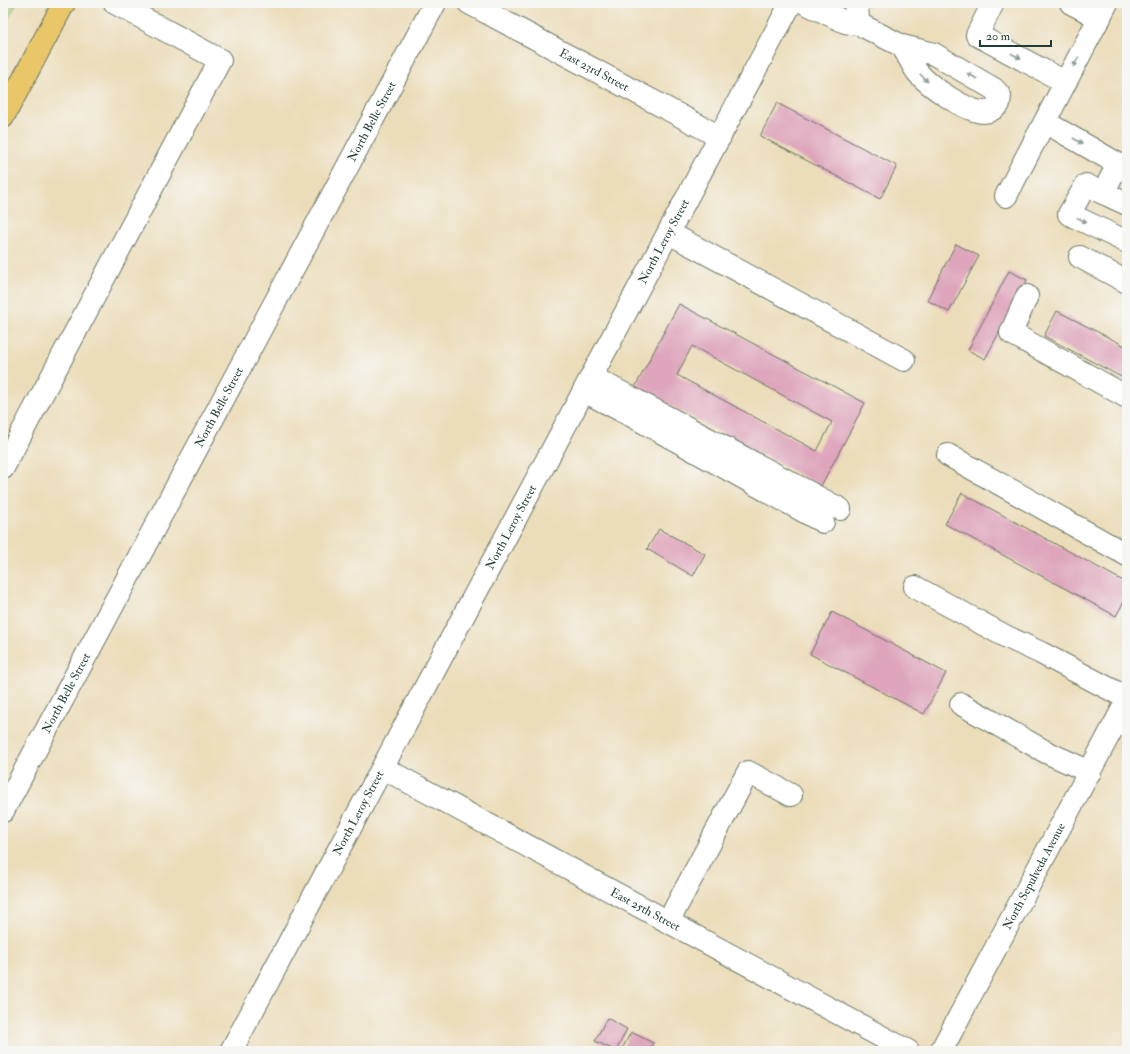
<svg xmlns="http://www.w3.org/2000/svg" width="1130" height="1054" viewBox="0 0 1130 1054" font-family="'IM FELL Double Pica',serif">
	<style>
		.green { fill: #a9d785; stroke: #648a5c }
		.building { fill: #dea5bc; fill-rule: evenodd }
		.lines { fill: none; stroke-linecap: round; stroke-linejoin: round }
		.minor-casing { stroke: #677563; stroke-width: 24 }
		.major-casing { stroke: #677563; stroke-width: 24 }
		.minor { stroke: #fff; stroke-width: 22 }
		.major { stroke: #e9c769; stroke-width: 22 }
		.oneway { fill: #8f9e9a }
		.labels { text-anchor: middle; stroke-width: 3; stroke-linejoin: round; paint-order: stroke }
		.street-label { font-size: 12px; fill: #1f3d34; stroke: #f6f6f2 }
	</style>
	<rect width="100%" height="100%" fill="#f6f6f2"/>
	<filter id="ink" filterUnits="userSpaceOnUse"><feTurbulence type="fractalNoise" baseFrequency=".025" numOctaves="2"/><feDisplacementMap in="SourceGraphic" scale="8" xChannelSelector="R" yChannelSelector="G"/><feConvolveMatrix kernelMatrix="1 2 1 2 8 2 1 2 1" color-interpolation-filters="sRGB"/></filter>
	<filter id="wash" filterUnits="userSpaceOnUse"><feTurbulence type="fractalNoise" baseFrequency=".012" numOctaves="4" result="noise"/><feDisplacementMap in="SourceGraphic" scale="16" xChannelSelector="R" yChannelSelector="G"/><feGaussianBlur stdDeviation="0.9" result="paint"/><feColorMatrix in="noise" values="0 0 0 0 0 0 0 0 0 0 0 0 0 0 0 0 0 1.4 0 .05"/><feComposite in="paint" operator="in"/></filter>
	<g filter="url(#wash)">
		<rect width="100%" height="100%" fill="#ecddba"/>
		<path class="green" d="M3,3H17L3,28Z"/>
		<g id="blocks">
			<path class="building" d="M777,103L897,166L880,199L760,136Z
				M956,244L979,256L949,312L927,300Z
				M1009,271L1027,280L985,359L968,350Z
				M679,304L865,403L821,486L635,387ZM692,346L832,422L817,451L677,375Z
				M1057,311L1127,347V380L1044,336Z
				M962,493L1127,583V596L1116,616L945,524Z
				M659,529L705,554L693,576L647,549Z
				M832,612L946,673L924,714L810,654Z
				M607,1018L627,1029L616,1051L595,1041Z
				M631,1032L653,1043L649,1051H621Z"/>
		</g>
	</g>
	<g filter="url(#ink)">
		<use href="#blocks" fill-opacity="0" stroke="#677563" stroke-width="1"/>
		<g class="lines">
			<defs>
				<g id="minor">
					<path id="s1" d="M469,3L720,137"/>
					<path d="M805,3L845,22L859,24L902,46L934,54L994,89L1000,96L999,104C995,108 990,112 984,112C967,112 929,86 918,73C912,65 908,55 902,46"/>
					<path d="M854,3L857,9L859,24"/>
					<path d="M993,3L977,35L1065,82"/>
					<path d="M1071,3L1100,18"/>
					<path d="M1045,122L1118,164L1103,193L1086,185L1069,214L1127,242"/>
					<path d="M1103,193L1127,204"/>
					<path d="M1006,196L1107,3"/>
					<path d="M669,233L904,360"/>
					<path d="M1080,257L1127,282"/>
					<path d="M1027,296L1011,333L1127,397"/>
					<path d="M592,377L840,509"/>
					<path d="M584,391L632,416L823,522"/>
					<path d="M948,455L1127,555"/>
					<path d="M3,468L220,60L115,3"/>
					<path d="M915,587L1005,636L1041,653L1127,698"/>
					<path d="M961,704L1046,752L1090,772"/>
					<path id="s2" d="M383,768L908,1051"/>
					<path id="s3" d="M3,811L435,3"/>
					<path d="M668,922L748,772L791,795"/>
					<path id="s4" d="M231,1051L791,3"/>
					<path id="s5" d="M941,1051L1127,701"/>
				</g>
				<path id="major" d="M3,117L64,3"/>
			</defs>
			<use href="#minor" class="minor-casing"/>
			<use href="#major" class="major-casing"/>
			<use href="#minor" class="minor"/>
			<use href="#major" class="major"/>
		</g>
		<defs><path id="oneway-solid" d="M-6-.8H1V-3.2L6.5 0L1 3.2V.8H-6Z"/></defs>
		<g class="oneway">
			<use href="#oneway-solid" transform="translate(1016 56) rotate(28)"/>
			<use href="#oneway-solid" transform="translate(1076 62) rotate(118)"/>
			<use href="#oneway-solid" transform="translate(972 76) rotate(-150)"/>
			<use href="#oneway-solid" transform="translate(924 78) rotate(45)"/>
			<use href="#oneway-solid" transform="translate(1078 141) rotate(30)"/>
			<use href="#oneway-solid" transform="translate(1082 220) rotate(26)"/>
		</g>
	</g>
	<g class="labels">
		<g class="street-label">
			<text dy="4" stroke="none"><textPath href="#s1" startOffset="142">East 23rd Street</textPath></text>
			<text dy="4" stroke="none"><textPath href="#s3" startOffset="782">North Belle Street</textPath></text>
			<text dy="4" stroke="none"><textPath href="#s4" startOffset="918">North Leroy Street</textPath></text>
			<text dy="4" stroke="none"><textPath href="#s3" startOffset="458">North Belle Street</textPath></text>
			<text dy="4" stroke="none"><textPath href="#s4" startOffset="594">North Leroy Street</textPath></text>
			<text dy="4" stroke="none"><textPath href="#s3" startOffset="134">North Belle Street</textPath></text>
			<text dy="4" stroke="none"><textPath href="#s4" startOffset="270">North Leroy Street</textPath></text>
			<text dy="4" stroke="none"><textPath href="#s5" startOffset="198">North Sepulveda Avenue</textPath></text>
			<text dy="4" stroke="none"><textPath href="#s2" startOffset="298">East 25th Street</textPath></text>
		</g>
	</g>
	<rect width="1130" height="1054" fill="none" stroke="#f6f6f2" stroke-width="16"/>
	<path d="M980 40v6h71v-6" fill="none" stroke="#1f3d34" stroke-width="2"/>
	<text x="986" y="40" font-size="12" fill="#1f3d34" stroke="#f6f6f2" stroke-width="3" paint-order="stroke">20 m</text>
</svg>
